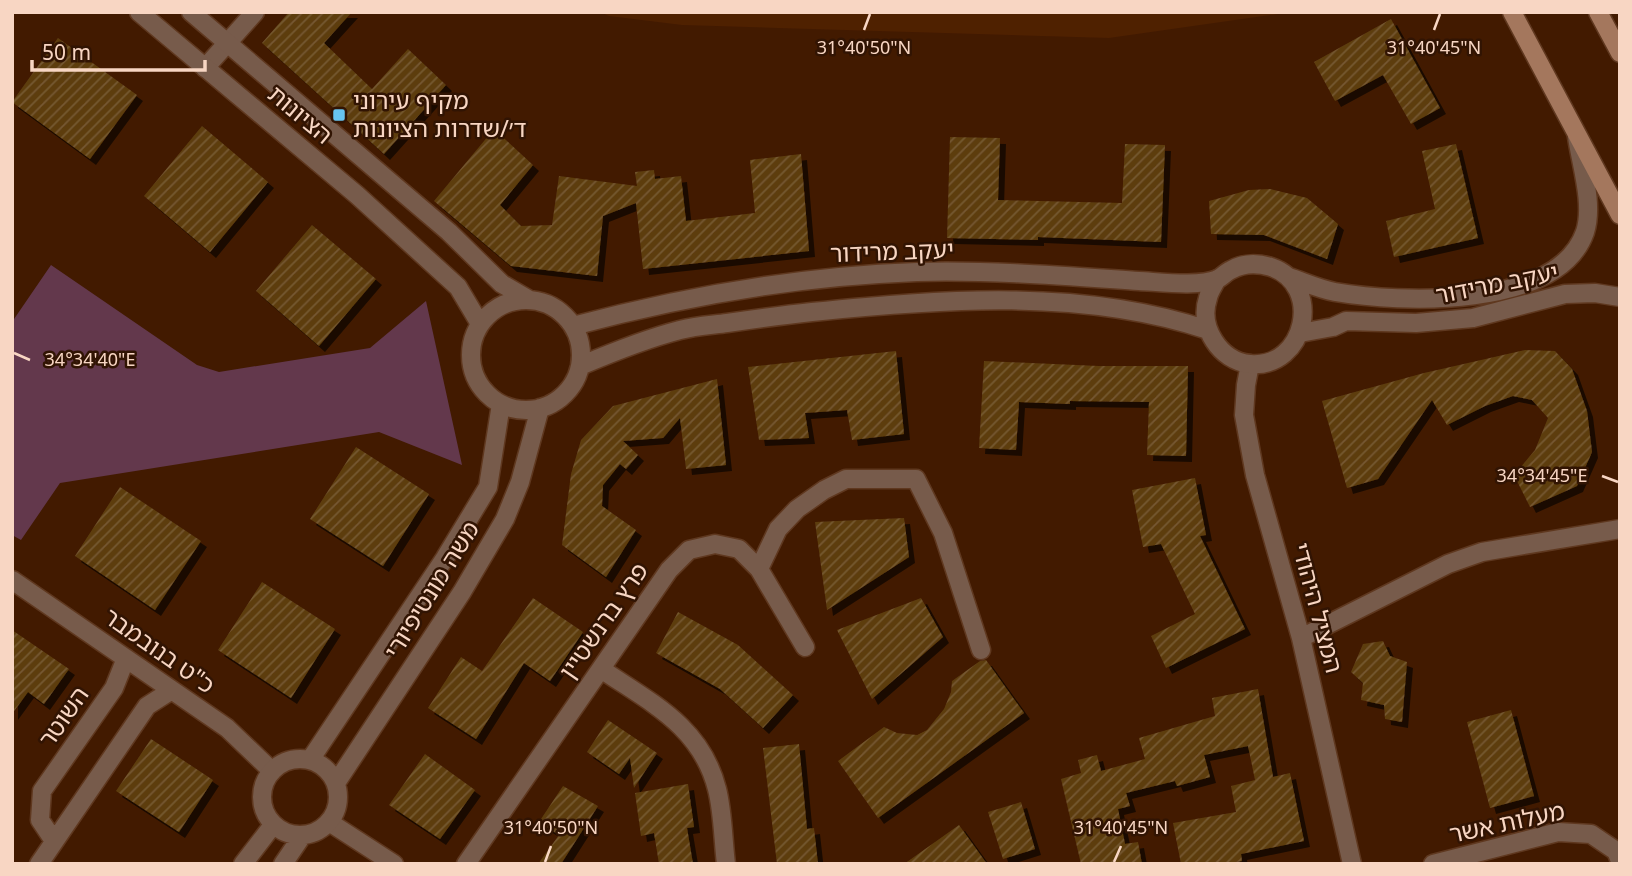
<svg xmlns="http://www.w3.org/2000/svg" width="1632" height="876" viewBox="0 0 1632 876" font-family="'Noto Sans','Noto Sans Hebrew',sans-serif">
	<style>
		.built { fill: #4f2100 }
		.park { fill: #63384c }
		.building { fill: url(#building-hatch); filter: url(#shadow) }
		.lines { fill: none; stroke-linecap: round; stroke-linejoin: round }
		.minor-casing { stroke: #5f381f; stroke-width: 21 }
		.tertiary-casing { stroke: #5f381f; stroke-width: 21 }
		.secondary-casing { stroke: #5f381f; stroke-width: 21 }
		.minor { stroke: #775b4b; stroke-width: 18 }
		.tertiary { stroke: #775b4b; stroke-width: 18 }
		.secondary { stroke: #a4775d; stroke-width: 18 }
		.ticks { fill: none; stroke: #f8d6c3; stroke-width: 2.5 }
		.poi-dot { fill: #67c4f0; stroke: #311403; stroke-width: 2.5 }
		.labels { text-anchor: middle; stroke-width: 5; stroke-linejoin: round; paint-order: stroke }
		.poi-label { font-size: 24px; fill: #f8d6c3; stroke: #311403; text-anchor: start }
		.street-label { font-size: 24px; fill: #f8d6c3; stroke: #311403 }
		.ticks-label { font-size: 18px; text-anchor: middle; fill: #f8d6c3; stroke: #311403; stroke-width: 5; stroke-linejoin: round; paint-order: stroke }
	</style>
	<defs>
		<pattern id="building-hatch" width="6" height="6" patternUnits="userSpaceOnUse" patternTransform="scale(1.75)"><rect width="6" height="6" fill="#5d3d10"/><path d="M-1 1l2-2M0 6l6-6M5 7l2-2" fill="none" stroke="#755831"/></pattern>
		<filter id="shadow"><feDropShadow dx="6" dy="6" stdDeviation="0" flood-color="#0009"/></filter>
	</defs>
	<rect width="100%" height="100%" fill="#421a00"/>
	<path class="built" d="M600,12H1292L1109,38L682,25L609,16Z"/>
	<path class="park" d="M51,265L197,365L219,372L370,348L426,301L462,465L379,432L60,483L21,540L12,535V322Z"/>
	<path class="building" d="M289,12H352L324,43L372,89L408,49L446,85L384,154L262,43Z
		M1391,19L1440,108L1411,124L1383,75L1335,101L1314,62Z
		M58,38L137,95L90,159L12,102Z
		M202,126L268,182L210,252L144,196Z
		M494,129L533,165L500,205L521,226L552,225L559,176L637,186L635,172L654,170L655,179L681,176L686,221L755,213L750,160L801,154L809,251L643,269L636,203L603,216L597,276L511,266L434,201Z
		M950,137L1000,138L998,200L1122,203L1125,144L1165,145L1161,242L1038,237V240L947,238Z
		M1456,144L1478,238L1394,257L1386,221L1435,209L1422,151Z
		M1270,189L1307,198L1338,224L1327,259L1264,235L1211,234L1209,201L1249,190Z
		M312,225L376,279L319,346L256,291Z
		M1525,350L1555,351L1572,369L1587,411L1592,452L1577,486L1530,507L1514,475L1535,450L1548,418L1532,400L1513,396L1485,406L1447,425L1432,400L1378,479L1347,488L1322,401L1424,373Z
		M896,351L904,434L852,440L847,410L805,413L809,438L759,440L748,367Z
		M984,361L1099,366H1188L1186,456L1147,455L1149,402L1070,401V404L1019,402L1016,450L979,448Z
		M717,379L726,465L686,469L680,418L663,438L623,441L638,455L626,469L620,464L603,485L602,506L636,530L606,577L562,545L571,474L581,440L613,406Z
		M356,447L429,494L383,566L310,519Z
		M1195,478L1206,535L1200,536L1245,629L1166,668L1151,636L1195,614L1161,544L1143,547L1132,490Z
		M120,487L201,541L155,610L75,556Z
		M904,518L909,557L827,610L815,522Z
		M262,582L335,629L291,698L218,650Z
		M533,598L583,632L550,681L524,663L476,739L428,708L461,657L482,671Z
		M921,598L943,637L872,699L837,630Z
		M678,612L738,645L793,695L763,728L720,689L656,653Z
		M12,630L69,669L44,704L28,692L12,714Z
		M1383,641L1390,656L1407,662L1402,722L1385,719L1384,705L1361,700L1363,683L1351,672L1363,644Z
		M986,660L1024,713L878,818L838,761L884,727L897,733L917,735L927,730L944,709L951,692L952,681L980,661Z
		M1258,689L1273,777L1290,773L1304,841L1241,854L1242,861L1226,864H1181L1173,823L1236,812L1231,786L1255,780L1248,746L1204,755L1210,777L1177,786L1175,781L1126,793L1130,806L1118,809L1125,844L1138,842L1142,864H1081L1061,779L1081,773L1078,760L1097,755L1101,771L1145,759L1139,738L1215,716L1212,698Z
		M1511,710L1534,796L1490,808L1467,722Z
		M608,720L657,753L634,788L630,758L619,774L587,752Z
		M151,739L213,780L179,832L116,791Z
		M799,744L807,829L814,828L818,864H777L763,748Z
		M425,754L475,790L440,839L389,805Z
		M688,784L694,827L687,828L693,864H659L654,833L641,836L635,793Z
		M563,786L598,806L561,864H538L559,835L539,822Z
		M1021,802L1035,849L1003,859L988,812Z
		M959,825L987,864H904Z"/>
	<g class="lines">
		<defs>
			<path id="minor" d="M205,68L255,12
				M1250,364L1246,385L1244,415L1255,475L1301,638L1352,864
				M759,569L778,529L797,509L824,490L846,479H916L943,533L981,650
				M12,580L227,728L272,771
				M1301,638L1448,564L1482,552L1620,529
				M601,669C651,703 701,726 717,789C723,812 723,840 726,864
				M329,822L394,864
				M54,841L40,820L42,791L114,688L126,658
				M39,864L147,706L172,690
				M466,864L669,570L689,550L715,544L739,549L759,569L805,647
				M1433,864L1558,832L1591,834L1616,851L1620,861"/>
			<path id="tertiary" d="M139,12L357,195L458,287L480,324
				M191,12L449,232L502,284L528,299
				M1289,277C1304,282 1319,289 1335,292C1399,303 1558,310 1585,232C1594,204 1581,165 1577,137
				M471 355a55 55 0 1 1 110 0a55 55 0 1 1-110 0Z
				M573,326C685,296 801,276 917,272C991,270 1065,276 1139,281C1160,282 1199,287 1218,279C1222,277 1226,272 1231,270C1243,263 1258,263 1271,267C1324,285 1306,369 1250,364C1220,361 1198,327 1208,298C1209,292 1214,285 1217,279
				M1300,333L1333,327L1346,321L1416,323L1473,318L1565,294L1595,293L1620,297
				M580,366C613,352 645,339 680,330C695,326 712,325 727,323C755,319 784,315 812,312C941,299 1083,288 1208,330
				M262 797a38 38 0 1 1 76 0a38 38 0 1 1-76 0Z
				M310,760L445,558L488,487L501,404
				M336,783L462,592L505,519L520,482L540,408
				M243,864L273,825
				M283,864L302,836"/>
			<path id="secondary" d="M1512,12L1620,215
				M1598,12L1620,53"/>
		</defs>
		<use href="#minor" class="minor-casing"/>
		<use href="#tertiary" class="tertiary-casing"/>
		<use href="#secondary" class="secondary-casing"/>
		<use href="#minor" class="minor"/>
		<use href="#tertiary" class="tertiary"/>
		<use href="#secondary" class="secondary"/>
	</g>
	<path class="ticks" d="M864,30L870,14M1434,30L1440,14M14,353L30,360M1602,476L1618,482M545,862L551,846M1114,862L1121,846"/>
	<rect class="poi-dot" x="332" y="108" width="14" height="14" rx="3.5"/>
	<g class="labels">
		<g class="poi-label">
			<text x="353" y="109">מקיף עירוני<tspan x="353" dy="28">ד׳/שדרות הציונות</tspan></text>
		</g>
		<g class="street-label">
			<text transform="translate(300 115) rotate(40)" y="8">הציונות</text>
			<text transform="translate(892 252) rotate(-2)" y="8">יעקב מרידור</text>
			<text transform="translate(1497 284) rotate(-11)" y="8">יעקב מרידור</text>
			<text transform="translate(432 590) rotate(-58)" y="8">משה מונטיפיורי</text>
			<text transform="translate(1317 608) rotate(75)" y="8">המציל היהודי</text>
			<text transform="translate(604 621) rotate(-55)" y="8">פרץ ברנשטיין</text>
			<text transform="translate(159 651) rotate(35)" y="8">כ"ט בנובמבר</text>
			<text transform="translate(64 717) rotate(-55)" y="8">השוטר</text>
			<text transform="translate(1507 823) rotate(-12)" y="8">מעלות אשר</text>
		</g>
	</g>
	<g class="ticks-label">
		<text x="864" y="54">31°40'50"N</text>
		<text x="1434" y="54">31°40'45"N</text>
		<text x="90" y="366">34°34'40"E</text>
		<text x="1542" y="482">34°34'45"E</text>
		<text x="551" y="834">31°40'50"N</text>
		<text x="1121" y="834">31°40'45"N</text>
	</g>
	<rect width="1632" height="876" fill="none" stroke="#f8d6c3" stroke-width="28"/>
	<path d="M32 60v10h173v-10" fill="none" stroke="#f8d6c3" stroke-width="3.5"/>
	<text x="42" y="60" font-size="21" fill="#f8d6c3" stroke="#311403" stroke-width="5" paint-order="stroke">50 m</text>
</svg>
